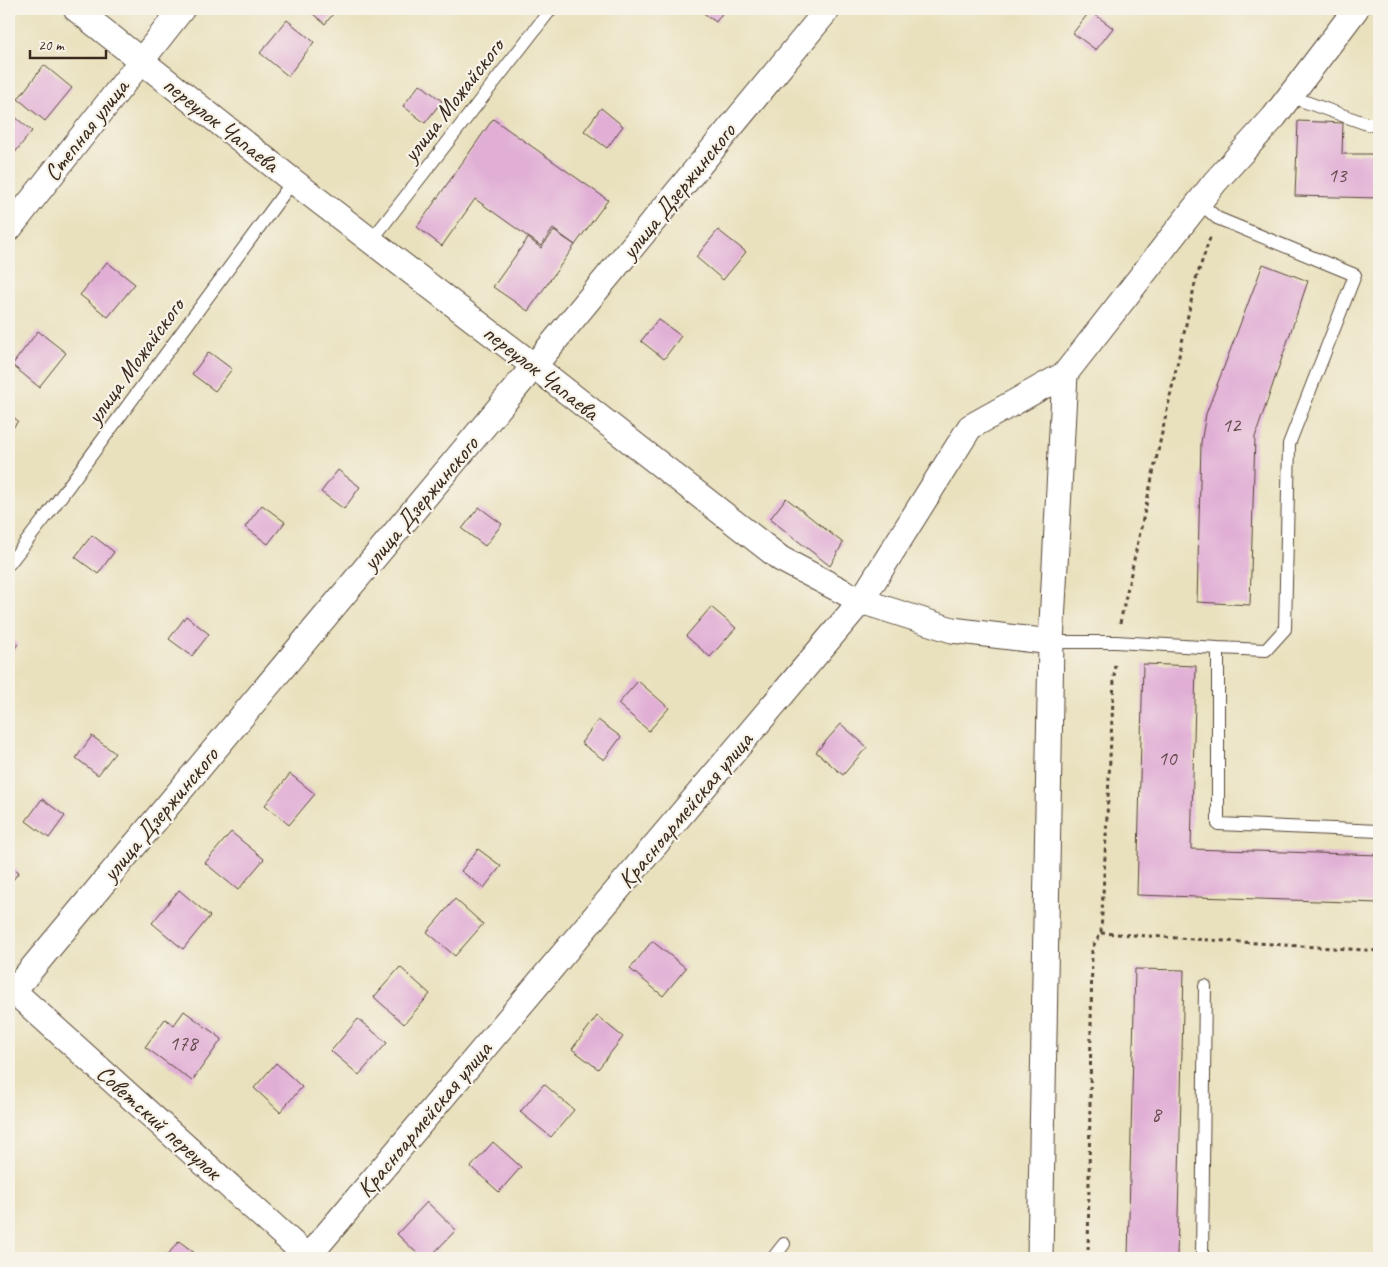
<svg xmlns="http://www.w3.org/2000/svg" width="1388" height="1267" viewBox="0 0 1388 1267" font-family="Caveat,sans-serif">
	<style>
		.building { fill: #e1afd6 }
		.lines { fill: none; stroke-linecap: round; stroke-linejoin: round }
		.lane-casing { stroke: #554536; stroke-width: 14 }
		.street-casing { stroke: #554536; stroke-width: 27 }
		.path { stroke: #554536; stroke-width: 3; stroke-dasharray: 4 4; stroke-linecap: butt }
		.lane { stroke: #fff; stroke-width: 12 }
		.street { stroke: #fff; stroke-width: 25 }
		.labels { text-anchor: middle; stroke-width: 4.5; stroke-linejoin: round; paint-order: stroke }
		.number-label { font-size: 21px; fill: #644b4c }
		.street-label { font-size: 24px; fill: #3b2a1e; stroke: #f7f3e8 }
	</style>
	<rect width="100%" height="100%" fill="#f7f3e8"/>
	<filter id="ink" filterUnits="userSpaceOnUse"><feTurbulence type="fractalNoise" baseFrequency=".02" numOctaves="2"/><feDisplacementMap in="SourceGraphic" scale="10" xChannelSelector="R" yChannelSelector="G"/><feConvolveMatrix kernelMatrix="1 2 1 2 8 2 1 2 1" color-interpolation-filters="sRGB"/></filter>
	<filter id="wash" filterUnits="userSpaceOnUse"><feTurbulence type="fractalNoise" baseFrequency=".0096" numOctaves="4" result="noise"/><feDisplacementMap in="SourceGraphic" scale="20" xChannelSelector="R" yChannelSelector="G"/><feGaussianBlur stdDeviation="1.12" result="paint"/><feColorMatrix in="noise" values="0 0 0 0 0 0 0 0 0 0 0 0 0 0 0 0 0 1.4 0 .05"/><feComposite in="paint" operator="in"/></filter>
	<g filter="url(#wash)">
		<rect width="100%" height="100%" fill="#e9e1be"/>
		<g id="blocks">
			<path class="building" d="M307,9H337L325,24Z
				M698,9H725L716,22Z
				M1090,11L1113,28L1096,50L1073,33Z
				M287,20L314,42L288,76L260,53Z
				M44,65L72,88L45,121L18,99Z
				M420,84L442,101L425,123L403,106Z
				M601,108L623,126L607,148L584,131Z
				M9,112L32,131L9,160Z
				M493,119L608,200L575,245L553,229L541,246L475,199L442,246L417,227Z
				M1298,121L1343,123L1342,154H1379V198L1295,196Z
				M718,230L746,252L723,280L696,257Z
				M554,231L575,245L528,311L493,287L528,238L541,248Z
				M107,262L135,284L108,317L80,295Z
				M1263,264L1308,281L1255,437L1250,605L1197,602L1201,443L1206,414Z
				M658,319L681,336L664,359L641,341Z
				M38,331L66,353L39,387L12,365Z
				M209,352L232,369L215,391L192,374Z
				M9,413L18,421L9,433Z
				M338,470L360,487L344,509L321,492Z
				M786,498L843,543L830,566L770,519Z
				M262,505L285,522L268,544L245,527Z
				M479,507L502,524L485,546L462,529Z
				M92,535L114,552L98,574L75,557Z
				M711,607L736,628L710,657L686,636Z
				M186,616L209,634L192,656L169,639Z
				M9,637L18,644L9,657Z
				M1143,664L1196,666L1191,849L1379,855V903L1137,895Z
				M638,681L669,708L649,731L618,704Z
				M598,720L621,737L604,760L581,743Z
				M841,724L867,747L843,775L816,752Z
				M92,736L115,753L98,775L76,758Z
				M290,774L315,794L289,825L265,805Z
				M42,799L65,816L49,838L26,821Z
				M231,832L264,859L238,890L205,863Z
				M478,849L501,866L484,888L461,871Z
				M9,865L19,872L9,885Z
				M179,890L210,916L183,949L152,923Z
				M455,899L483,924L455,956L427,932Z
				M652,941L686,968L663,996L630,969Z
				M400,967L430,994L404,1024L374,997Z
				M1135,969L1184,970L1177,1258H1128Z
				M184,1011L222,1039L192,1081L145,1047L165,1019L174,1025Z
				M597,1016L623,1037L598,1069L572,1049Z
				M358,1019L387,1043L359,1075L331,1051Z
				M276,1063L302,1087L280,1112L254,1088Z
				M544,1084L574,1110L551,1137L520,1112Z
				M493,1142L521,1167L499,1192L471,1167Z
				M427,1202L456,1230L429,1258H422L397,1234Z
				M179,1241L201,1258H165Z"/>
		</g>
	</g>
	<g filter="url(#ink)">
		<use href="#blocks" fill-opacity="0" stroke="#554536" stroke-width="1"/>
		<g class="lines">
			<defs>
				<path id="lane" d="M1289,96L1367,124H1379
					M1199,202L1217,218L1355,275L1289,444L1285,629L1266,650L1218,648
					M371,241L551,9
					M9,564L48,514L293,181
					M1051,642H1116L1218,648V824L1379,831
					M773,1258L784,1244
					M1202,1258L1205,986"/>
				<path id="street" d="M76,9L293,181L534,366L781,559L861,601L952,630L1051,642
					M9,229L182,9
					M9,987L309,1258
					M9,996L534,366L828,9
					M307,1258L861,601L970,427L1065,374
					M1040,1258L1051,642L1065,374L1215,182L1274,117L1356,9"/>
			</defs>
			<use href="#lane" class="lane-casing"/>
			<use href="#street" class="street-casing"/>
			<path class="path" d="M1120,623L1196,279L1211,235
				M1101,933L1379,951
				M1088,1258L1092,948L1101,933L1115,661"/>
			<use href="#lane" class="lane"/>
			<use href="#street" class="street"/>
		</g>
	</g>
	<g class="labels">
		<g class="number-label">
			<text x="1337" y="182">13</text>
			<text x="1231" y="432">12</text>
			<text x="1167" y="765">10</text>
			<text x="183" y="1050">178</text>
			<text x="1156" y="1121">8</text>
		</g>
		<g class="street-label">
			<text transform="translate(453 100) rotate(-52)" y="8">улица Можайского</text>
			<text transform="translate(221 124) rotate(38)" y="8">переулок Чапаева</text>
			<text transform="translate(86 130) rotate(-52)" y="8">Степная улица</text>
			<text transform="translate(678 191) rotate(-51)" y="8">улица Дзержинского</text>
			<text transform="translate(135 361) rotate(-54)" y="8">улица Можайского</text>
			<text transform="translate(541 372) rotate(38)" y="8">переулок Чапаева</text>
			<text transform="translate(420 503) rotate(-50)" y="8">улица Дзержинского</text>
			<text transform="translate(685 810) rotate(-50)" y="8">Красноармейская улица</text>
			<text transform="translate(160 814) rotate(-50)" y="8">улица Дзержинского</text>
			<text transform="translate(424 1119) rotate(-50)" y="8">Красноармейская улица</text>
			<text transform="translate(159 1122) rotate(42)" y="8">Советский переулок</text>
		</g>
	</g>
	<rect width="1388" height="1267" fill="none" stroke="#f7f3e8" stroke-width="30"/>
	<path d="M30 50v8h76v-8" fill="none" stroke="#3b2a1e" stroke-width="2.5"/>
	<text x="38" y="50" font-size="15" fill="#3b2a1e" stroke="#f7f3e8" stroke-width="4" paint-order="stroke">20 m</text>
</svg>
